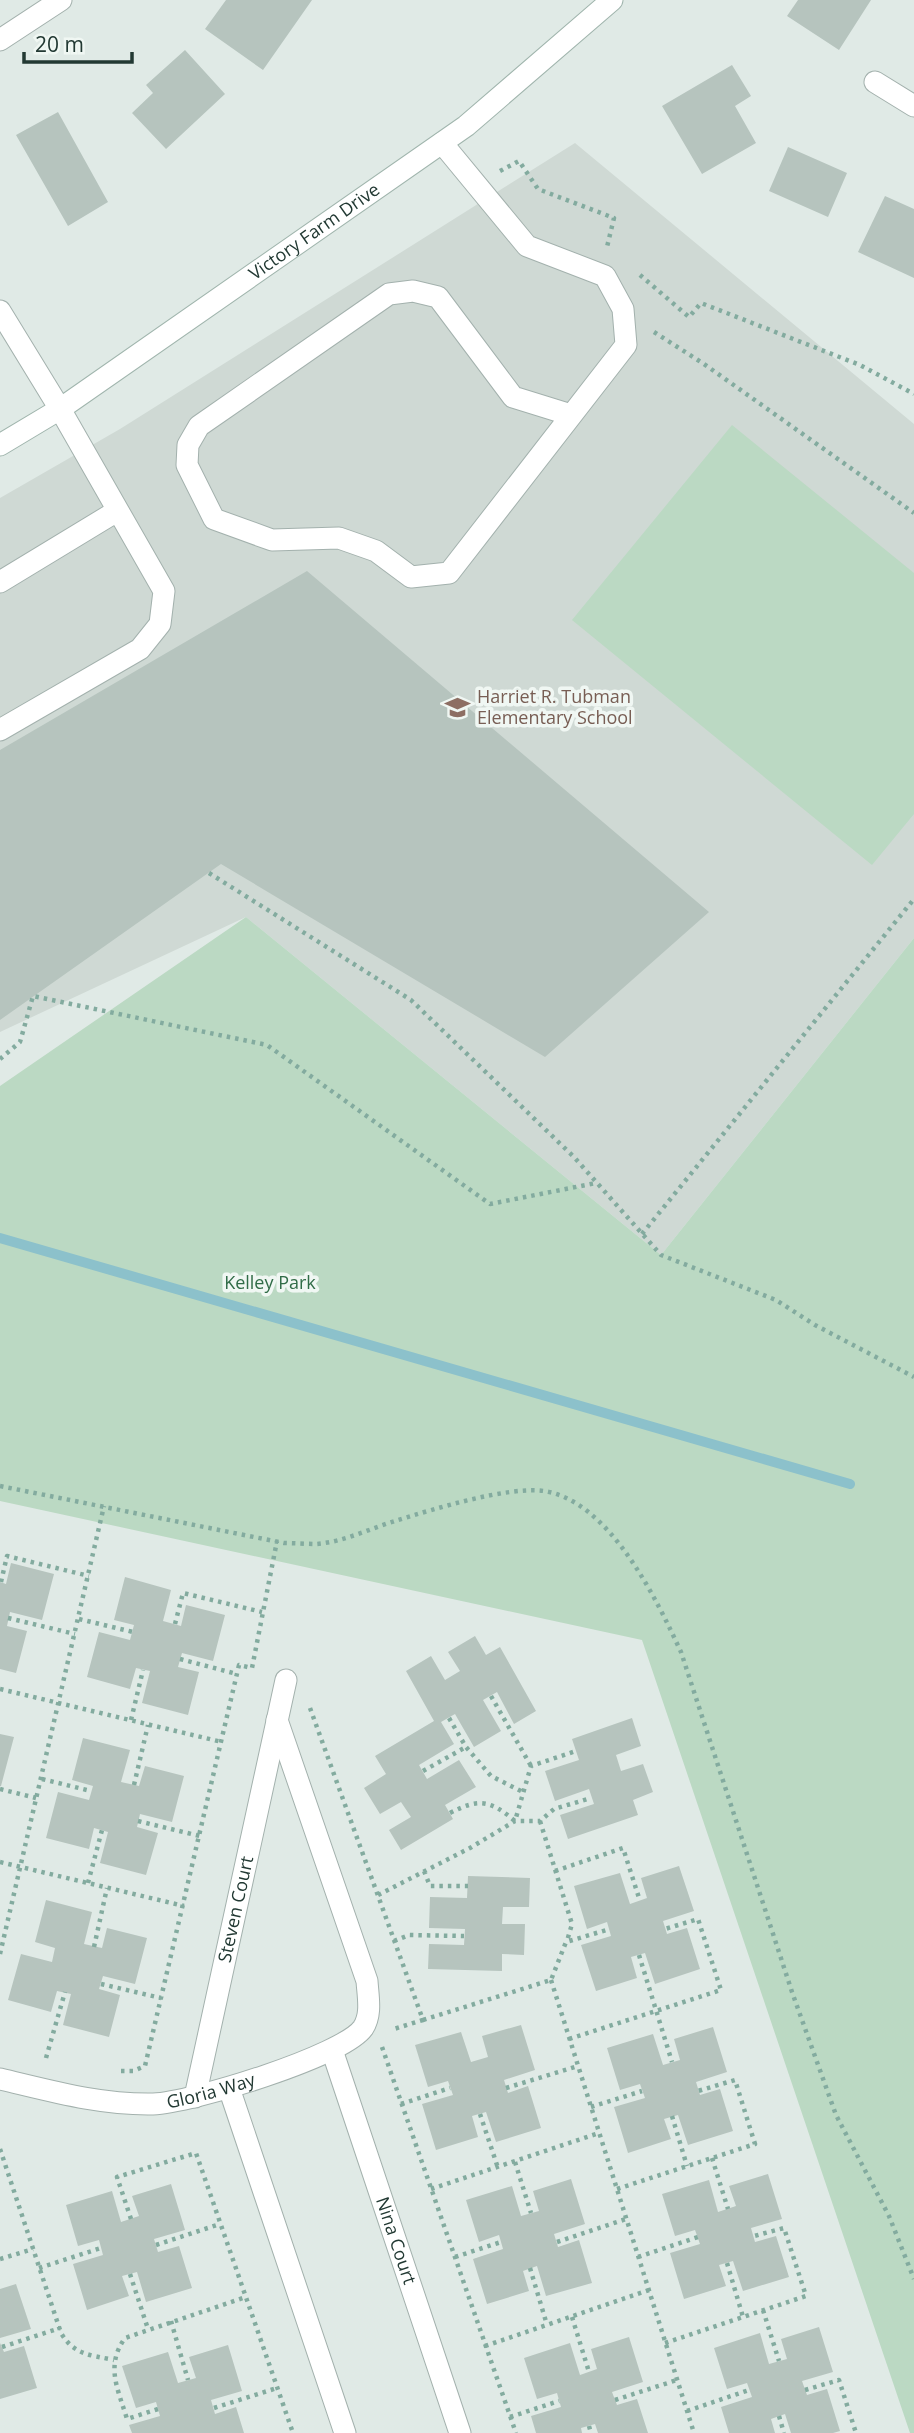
<svg xmlns="http://www.w3.org/2000/svg" width="914" height="2433" viewBox="0 0 914 2433" font-family="'Open Sans',sans-serif">
	<style>
		.built { fill: #cfd9d4 }
		.green { fill: #bbd9c3 }
		.lines { fill: none; stroke-linecap: round; stroke-linejoin: round }
		.stream { stroke: #8cc1cb; stroke-width: 10 }
		.building { fill: #b6c4be }
		.lane-casing { stroke: #a3b1ad; stroke-width: 23 }
		.street-casing { stroke: #a3b1ad; stroke-width: 23 }
		.secondary-casing { stroke: #a0b5ad; stroke-width: 23 }
		.path { stroke: #83ab9f; stroke-width: 4.5; stroke-dasharray: 3.5 5; stroke-linecap: butt }
		.lane { stroke: #fff; stroke-width: 21 }
		.street { stroke: #fff; stroke-width: 21 }
		.secondary { stroke: #fff; stroke-width: 21 }
		.labels { text-anchor: middle; stroke-width: 7; stroke-linejoin: round; paint-order: stroke }
		.street-label { font-size: 18px; fill: #223933; stroke: #f0f7f3 }
		.education-label { font-size: 18px; fill: #785e54; stroke: #f0f7f3; text-anchor: start }
		.park-label { font-size: 18px; fill: #306c47; stroke: #f0f7f3 }
	</style>
	<rect width="100%" height="100%" fill="#e0eae6"/>
	<path class="built" d="M575,143L914,424V938L661,1255L246,917L0,1032V498L120,429Z"/>
	<path class="green" d="M732,425L914,573V814L872,865L572,620Z
		M246,917L661,1255L914,938V2433H910L642,1640L0,1501V1086Z"/>
	<g class="lines">
		<path class="stream" d="M0,1238L850,1484"/>
	</g>
	<path class="building" d="M226,0H312L263,70L205,29Z
		M798,0H871L839,50L787,16Z
		M185,50L225,94L166,149L132,113L153,93L146,85Z
		M732,65L751,96L735,106L756,143L702,174L662,106Z
		M58,112L108,202L68,226L16,135Z
		M788,147L847,173L828,217L769,191Z
		M885,196L914,209V278L858,252Z
		M307,571L709,912L545,1057L221,864L0,1020V750Z
		M11,1563L54,1574L42,1620L10,1612L7,1626L27,1631L16,1673L0,1669V1582L6,1584Z
		M125,1577L171,1590L163,1621L181,1626L186,1605L225,1615L213,1661L182,1653L178,1667L199,1672L188,1715L142,1703L150,1671L136,1668L130,1689L87,1677L99,1632L130,1640L134,1625L114,1620Z
		M475,1636L486,1655L500,1647L536,1711L514,1724L497,1692L483,1700L501,1731L474,1747L455,1714L441,1722L454,1744L419,1765L427,1779L459,1760L476,1787L445,1805L453,1819L401,1850L389,1830L411,1817L401,1802L380,1814L364,1788L386,1774L375,1756L434,1721L406,1671L431,1656L445,1680L460,1671L448,1652Z
		M632,1718L641,1746L616,1755L621,1771L643,1764L653,1792L633,1800L638,1815L568,1839L560,1815L594,1804L589,1789L555,1801L545,1771L579,1760L572,1739Z
		M0,1734L14,1737L1,1786H0Z
		M83,1738L130,1750L121,1782L139,1786L145,1766L184,1776L172,1822L140,1814L137,1827L158,1833L146,1875L100,1863L108,1832L94,1828L89,1849L46,1838L58,1792L89,1800L93,1786L72,1780Z
		M679,1866L694,1911L663,1921L667,1934L687,1928L700,1969L655,1984L645,1953L631,1957L637,1978L596,1991L581,1945L611,1936L607,1922L587,1929L574,1886L620,1873L630,1904L647,1898L641,1878Z
		M468,1876L530,1878L529,1907H503L502,1924H525L524,1955L502,1954V1971L428,1969L429,1944L464,1945L465,1929L429,1928L430,1897L467,1898Z
		M46,1900L92,1912L84,1944L102,1948L107,1928L147,1938L135,1984L103,1976L99,1989L120,1995L109,2037L63,2025L71,1994L57,1991L51,2012L8,2000L21,1954L52,1962L55,1948L35,1942Z
		M521,2025L535,2070L504,2080L508,2093L528,2086L541,2128L496,2142L486,2112L472,2116L478,2137L436,2150L422,2104L453,2095L448,2081L428,2087L415,2045L461,2032L471,2062L488,2057L482,2036Z
		M713,2027L727,2072L696,2082L700,2095L720,2089L733,2131L688,2145L678,2115L664,2119L671,2139L628,2153L614,2107L645,2098L640,2084L620,2090L607,2048L653,2034L663,2065L680,2060L674,2039Z
		M768,2174L782,2219L751,2228L755,2242L776,2236L789,2277L743,2291L733,2261L719,2265L726,2286L684,2299L670,2253L700,2244L695,2230L675,2236L662,2194L709,2180L718,2212L736,2206L729,2186Z
		M571,2179L585,2224L554,2234L558,2247L579,2240L592,2283L546,2296L537,2266L523,2271L529,2291L487,2304L473,2259L503,2249L499,2235L479,2242L466,2200L512,2186L521,2216L539,2211L533,2191Z
		M171,2184L185,2230L154,2239L158,2252L179,2246L192,2288L146,2302L137,2272L122,2276L129,2296L87,2310L73,2264L103,2255L99,2240L78,2246L66,2205L112,2191L121,2222L139,2216L132,2196Z
		M16,2284L31,2329L0,2338V2289Z
		M819,2327L833,2372L802,2381L807,2395L827,2389L840,2431L833,2433H791L785,2414L771,2419L775,2433H729L721,2407L752,2397L747,2383L727,2389L714,2348L760,2333L769,2364L787,2359L781,2339Z
		M629,2337L643,2382L612,2392L617,2405L637,2399L648,2433H598L595,2424L581,2428L582,2433H536L531,2416L561,2407L557,2393L537,2399L524,2358L570,2343L580,2375L597,2369L591,2349Z
		M0,2343L4,2352L24,2346L37,2388L0,2399Z
		M228,2345L242,2391L211,2400L215,2414L236,2407L244,2433H132L129,2425L160,2416L156,2402L136,2408L122,2366L168,2352L178,2383L196,2378L189,2357Z"/>
	<g class="lines">
		<defs>
			<path id="lane" d="M442,143L527,246L605,276L623,309L626,345L449,573L411,577L376,551L339,538L272,540L214,519L187,465L188,445L199,426L389,294L413,291L438,297L513,397L571,415
				M0,582L117,511
				M0,730L140,649L160,624L164,591L60,409"/>
			<g id="street">
				<path d="M0,40L61,0"/>
				<path d="M875,82L914,106"/>
				<path d="M0,311L60,409"/>
				<path id="s1" d="M332,2050L460,2433"/>
				<path id="s2" d="M0,2079C51,2091 100,2105 153,2104C190,2103 343,2056 363,2028C372,2014 368,1997 367,1981L277,1720"/>
				<path d="M229,2088L345,2433"/>
				<path id="s3" d="M195,2097L286,1680"/>
			</g>
			<g id="secondary">
				<path id="s4" d="M0,445L60,409L466,126L612,0"/>
			</g>
		</defs>
		<use href="#lane" class="lane-casing"/>
		<use href="#street" class="street-casing"/>
		<use href="#secondary" class="secondary-casing"/>
		<path class="path" d="M500,171L519,161L538,189L614,218L607,247
			M640,275L689,317L701,303L860,365L914,394
			M654,332L704,364L914,513
			M209,873L411,1000L574,1157L661,1255L776,1300L815,1325L914,1377
			M0,1059L20,1042L33,996L267,1045L490,1204L596,1183
			M642,1234L914,899
			M0,1486L284,1543C295,1543 306,1544 316,1544C344,1542 371,1528 398,1520C434,1509 508,1486 544,1491C609,1501 656,1598 681,1652L792,1992L836,2115L889,2216L914,2279
			M1,1582L7,1556L89,1576
			M8,1618L75,1634
			M79,1619L133,1632
			M175,1624L183,1593L262,1612
			M180,1659L237,1674
			M0,1689L222,1742
			M491,1696L531,1766
			M310,1708L423,2020L394,2029
			M449,1718L466,1747L491,1776L523,1792
			M131,1720L143,1670
			M423,1771L466,1747
			M42,1779L91,1791
			M134,1785L148,1725
			M0,1789L36,1798
			M450,1813C479,1798 490,1800 515,1821L531,1766L576,1751
			M138,1821L200,1836
			M540,1821L572,1924L567,1941
			M0,1862L184,1906
			M424,1871L430,1886H468
			M555,1871L623,1848L640,1901
			M88,1883L102,1830
			M378,1895L470,1848L515,1821H540L554,1809L591,1798
			M394,1941L409,1935L464,1936
			M94,1947L107,1888
			M0,1954L104,1506
			M639,1955L672,2062
			M551,1980L694,2433
			M101,1984L161,1998
			M423,2020L551,1980L566,1942L610,1929
			M569,2039L721,1990L698,1919L665,1929
			M382,2047L516,2433
			M46,2058L65,1992
			M121,2071H133L145,2066L239,1665L252,1668L277,1541
			M506,2088L578,2066
			M401,2104L450,2088
			M591,2107L642,2091
			M480,2114L498,2168
			M672,2116L687,2166
			M0,2149L61,2333C74,2355 90,2355 114,2360
			M712,2158L728,2209
			M515,2162L531,2213
			M431,2189L599,2133
			M617,2189L755,2144L735,2080L698,2091
			M131,2219L117,2177L196,2153L293,2433
			M557,2242L626,2219
			M156,2245L220,2224
			M455,2257L501,2242
			M638,2257L698,2237
			M0,2259L33,2249
			M727,2263L743,2317
			M39,2268L101,2248
			M530,2268L547,2325
			M130,2274L148,2329
			M763,2310L779,2361
			M572,2317L589,2372
			M171,2321L188,2380
			M665,2343L806,2296L784,2228L754,2236
			M485,2346L649,2290
			M2,2347L60,2328
			M805,2390L839,2380L856,2433
			M615,2400L677,2380
			M214,2408L277,2388
			M158,2409L127,2419C118,2389 105,2366 125,2338L246,2297
			M687,2411L749,2390
			M779,2416L784,2433
			M510,2417L559,2401
			M589,2426L591,2433"/>
		<use href="#lane" class="lane"/>
		<use href="#street" class="street"/>
		<use href="#secondary" class="secondary"/>
	</g>
	<defs>
		<symbol id="school-bare" viewBox="-9 -9 18 18"><path d="M0-5L7-2L0 1L-7-2ZM-4 1L0 2.5L4 1V4Q0 6-4 4Z" fill="#8d6e63" stroke="#f0f7f3" stroke-width="2.5" paint-order="stroke"/></symbol>
	</defs>
	<g fill-rule="evenodd">
		<use href="#school-bare" x="440" y="690" width="35" height="35"/>
	</g>
	<g class="labels">
		<g class="street-label">
			<text dy="6" stroke="none"><textPath href="#s4" startOffset="380">Victory Farm Drive</textPath></text>
			<text dy="6" stroke="none"><textPath href="#s3" startOffset="192">Steven Court</textPath></text>
			<text dy="6" stroke="none"><textPath href="#s2" startOffset="215">Gloria Way</textPath></text>
			<text dy="6" stroke="none"><textPath href="#s1" startOffset="201">Nina Court</textPath></text>
		</g>
		<g class="education-label">
			<text x="477" y="703">Harriet R. Tubman<tspan x="477" dy="21">Elementary School</tspan></text>
		</g>
		<g class="park-label">
			<text x="270" y="1289">Kelley Park</text>
		</g>
	</g>
	<path d="M24 52v10h108v-10" fill="none" stroke="#223933" stroke-width="3.5"/>
	<text x="35" y="52" font-size="21" fill="#223933" stroke="#f0f7f3" stroke-width="5" paint-order="stroke">20 m</text>
</svg>
